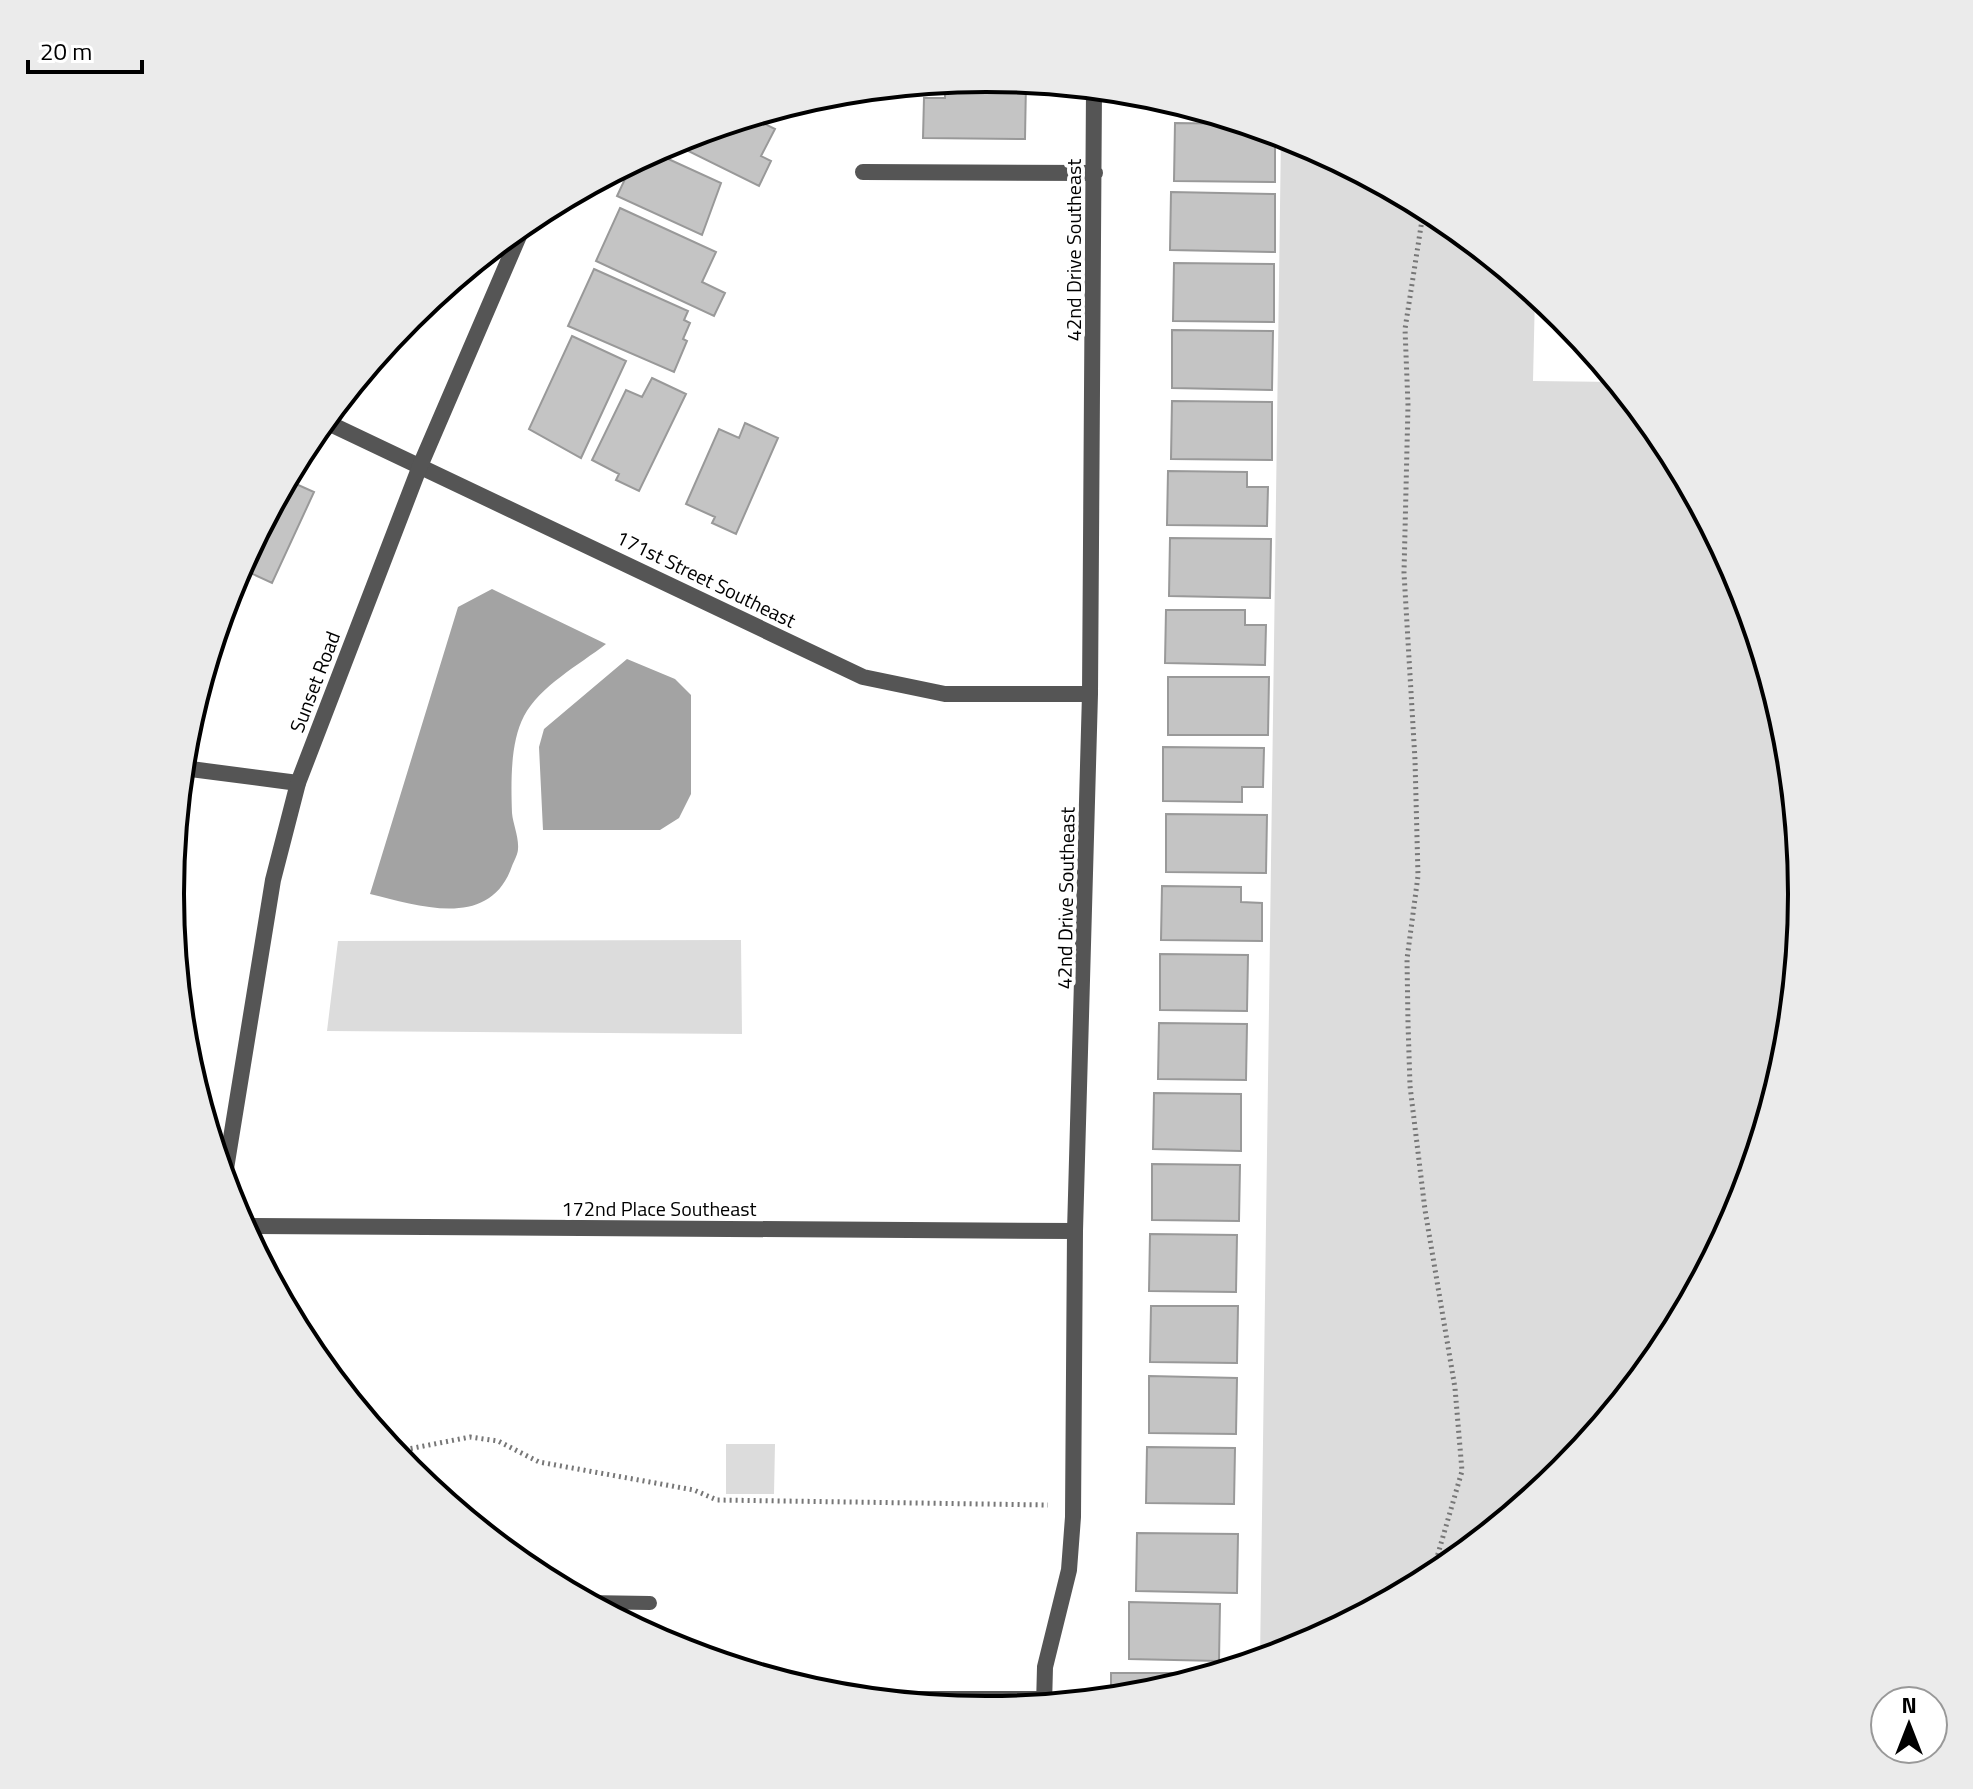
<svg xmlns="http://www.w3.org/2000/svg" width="1973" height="1789" viewBox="0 0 1973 1789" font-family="'Titillium Web',sans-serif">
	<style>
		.green { fill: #dcdcdc }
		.water { fill: #a3a3a3 }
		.building { fill: #c4c4c4; stroke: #999; stroke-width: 2 }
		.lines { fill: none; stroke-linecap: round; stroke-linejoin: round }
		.path { stroke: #777; stroke-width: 5; stroke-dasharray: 2 4; stroke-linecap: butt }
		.service { stroke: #555; stroke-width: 14 }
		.minor { stroke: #555; stroke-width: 16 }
		.tertiary { stroke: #555; stroke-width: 16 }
		.labels { text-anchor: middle; stroke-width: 8; stroke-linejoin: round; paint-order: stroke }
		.street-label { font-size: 20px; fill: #000; stroke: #fff }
		.rim { fill: none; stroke: #000; stroke-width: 4 }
	</style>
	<rect width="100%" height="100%" fill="#fff"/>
	<path class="green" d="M1281,135L1299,140L1440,216L1535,293L1533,381L1617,382L1666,441L1741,582L1787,736L1803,895L1787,1054L1741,1207L1665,1348L1564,1472L1440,1574L1299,1649L1260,1661Z
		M741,940L742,1034L327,1031L338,941Z
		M726,1444H775L774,1494H726Z"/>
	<path class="water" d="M492,589L606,644C579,665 540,686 524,716C510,743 511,783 512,813C513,824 519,837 518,849C518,854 514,861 512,866C490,930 420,906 370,894L458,607Z
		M627,659L675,679L691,695V794L679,818L660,830H543L539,747L544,729Z"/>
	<path class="building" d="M945,82H1026L1025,139L923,138L924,98H945Z
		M1176,103L1208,113L1176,112Z
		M751,117L775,129L761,156L771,161L759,186L670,142Z
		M1175,123L1245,124L1275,133V182L1174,181Z
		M653,152L721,183L702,235L617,196L633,162Z
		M1171,192L1275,194V252L1170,250Z
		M620,208L716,252L702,282L725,293L714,316L596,261Z
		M1174,263L1274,264V322L1173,321Z
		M594,269L688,311L684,320L690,323L683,339L687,341L674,372L568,326Z
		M1172,330L1273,331L1272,390L1172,388Z
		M572,336L626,361L581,458L529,429Z
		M652,378L686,394L639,491L616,480L619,474L592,460L626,390L642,397Z
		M1172,401L1272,402V460L1171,459Z
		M745,423L778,438L736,534L712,523L715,517L686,504L719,429L739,438Z
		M1168,471L1247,472V487H1268L1267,526L1167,525Z
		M287,480L314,492L272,583L240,568Z
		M1170,538L1271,539L1270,598L1169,596Z
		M1166,610H1245V625H1266L1265,665L1165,663Z
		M1168,677H1269L1268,735H1168Z
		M1163,747L1264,748L1263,787H1242V802L1163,801Z
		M1166,814L1267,815L1266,873L1166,872Z
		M1162,886L1241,887V902L1262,903V941L1161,940Z
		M1160,954L1248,955L1247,1011L1160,1010Z
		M1159,1023L1247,1024L1246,1080L1158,1079Z
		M1154,1093L1241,1094V1151L1153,1149Z
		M1152,1164L1240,1165L1239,1221L1152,1220Z
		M1150,1234L1237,1235L1236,1292L1149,1291Z
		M1151,1306H1238L1237,1363L1150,1362Z
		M1149,1376L1237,1378L1236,1434L1149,1433Z
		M1147,1447L1235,1448L1234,1504L1146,1503Z
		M1137,1533L1238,1534L1237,1593L1136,1591Z
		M1129,1602L1220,1604L1219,1661L1129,1659Z
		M1111,1673H1211V1675L1145,1695L1111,1699Z"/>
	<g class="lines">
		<path class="path" d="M1424,207L1405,329L1408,405L1404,573L1415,760L1418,876L1407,959L1408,1023L1410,1086L1425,1210L1455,1388L1462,1471L1431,1578
			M393,1452L470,1437L498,1441L539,1462L694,1490L717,1500L1048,1505"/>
		<path class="service" d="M586,1602L650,1603
			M851,1698H1045"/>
		<path class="minor" d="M863,172L1095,173
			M324,421L863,677L945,694H1090
			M183,768L298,783
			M243,1226L1075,1231
			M1044,1705L1045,1667L1069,1570L1073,1517L1075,1231L1090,694L1094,89"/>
		<path class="tertiary" d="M224,1181L273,880L298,783L420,466L525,222"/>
	</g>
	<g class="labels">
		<g class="street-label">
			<text transform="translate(1074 250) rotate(-90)" y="7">42nd Drive Southeast</text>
			<text transform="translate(706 579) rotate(26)" y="7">171st Street Southeast</text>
			<text transform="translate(315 682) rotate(-69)" y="7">Sunset Road</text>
			<text transform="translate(1066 898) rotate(-89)" y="7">42nd Drive Southeast</text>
			<text x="659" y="1216">172nd Place Southeast</text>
		</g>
	</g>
	<path d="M0 0H1973V1789H0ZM184 894a802 802 0 1 1 1604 0a802 802 0 1 1-1604 0Z" fill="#ebebeb" fill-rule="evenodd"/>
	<path class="rim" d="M184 894a802 802 0 1 1 1604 0a802 802 0 1 1-1604 0Z"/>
	<g transform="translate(1909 1725)"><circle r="38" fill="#ffffff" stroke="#999999" stroke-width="2"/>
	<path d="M0-6L14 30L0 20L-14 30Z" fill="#000000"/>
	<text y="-12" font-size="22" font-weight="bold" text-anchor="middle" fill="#000000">N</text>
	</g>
	<path d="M28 60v12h114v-12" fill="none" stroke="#000000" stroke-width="4"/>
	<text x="40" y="60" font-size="24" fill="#000000" stroke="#ffffff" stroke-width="6" paint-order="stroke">20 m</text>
</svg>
